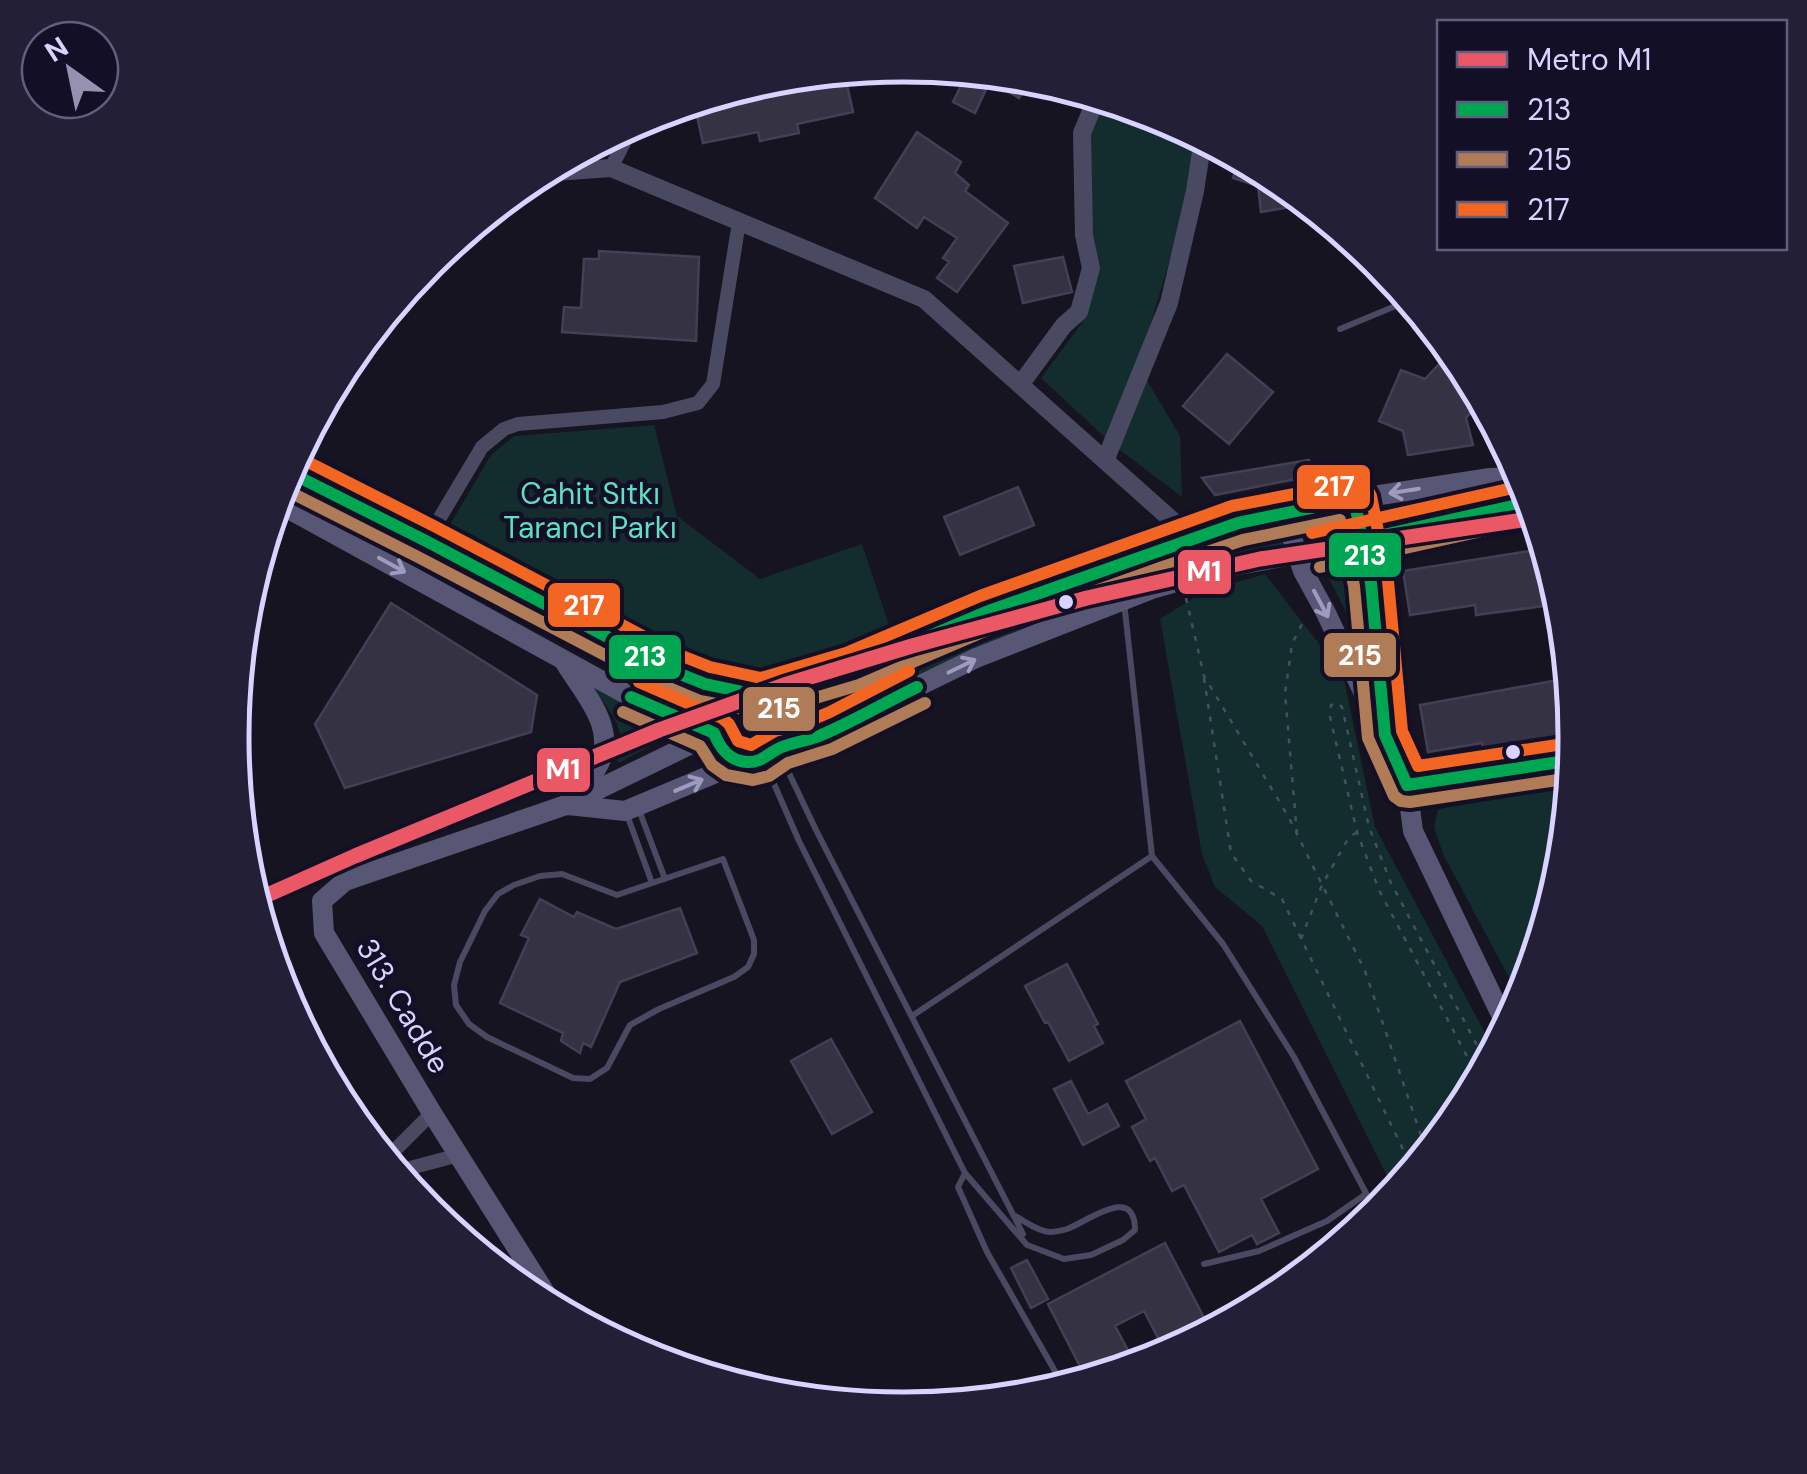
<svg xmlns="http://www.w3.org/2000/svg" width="1807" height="1474" viewBox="0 0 1807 1474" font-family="'DM Sans',sans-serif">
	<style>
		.green { fill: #132c2d }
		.building { fill: #343243; stroke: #433f54; stroke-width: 2.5 }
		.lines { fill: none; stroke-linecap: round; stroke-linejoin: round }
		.path { stroke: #44505f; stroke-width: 2.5; stroke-dasharray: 5 8; stroke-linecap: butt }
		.service { stroke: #4a4962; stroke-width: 6 }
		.minor { stroke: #4a4962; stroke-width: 14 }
		.tertiary { stroke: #4a4962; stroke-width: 18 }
		.secondary { stroke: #575674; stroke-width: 20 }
		.bus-1-casing { stroke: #130f26; stroke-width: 20 }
		.bus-2-casing { stroke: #130f26; stroke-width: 20 }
		.bus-3-casing { stroke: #130f26; stroke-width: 20 }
		.bus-1 { stroke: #00a651; stroke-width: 12 }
		.bus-2 { stroke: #b07c57; stroke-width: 12 }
		.bus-3 { stroke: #f26522; stroke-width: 12 }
		.metro-1-casing { stroke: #130f26; stroke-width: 22 }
		.metro-1 { stroke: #e95864; stroke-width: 15 }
		.oneway { stroke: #9e9bc0 }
		.bus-dot { fill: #d9d4ff; stroke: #130f26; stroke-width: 4 }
		.labels { text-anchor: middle; stroke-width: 9; stroke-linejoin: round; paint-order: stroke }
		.park-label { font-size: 30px; fill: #5fe0c0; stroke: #130f26 }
		.street-label { font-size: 30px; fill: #d9d4ff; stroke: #130f26 }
		.rim { fill: none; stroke: #d9d4ff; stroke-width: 5 }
		.line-badge { stroke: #130f26; stroke-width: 4 }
		.badge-label { font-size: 28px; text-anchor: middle; font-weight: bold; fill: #fff }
	</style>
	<rect width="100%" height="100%" fill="#161421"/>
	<path class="green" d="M1099,113L1161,129L1183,128L1197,136L1181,221L1140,361L1142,372L1180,436L1182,497L1112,444L1041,378L1084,320L1100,267L1092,229L1089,138Z
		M654,425L677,516L760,579L862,544L892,634L773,678L722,672L445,533L491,455L514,436Z
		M282,482L651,674L705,695L694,715C555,640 421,558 281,486Z
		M1278,527L1283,546C1125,568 974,652 829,718L823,695C890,673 951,642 1016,616C1101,580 1189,550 1278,527Z
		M1347,552L1371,653L1367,654L1319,558Z
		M1265,574L1343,675L1375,827L1494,1050L1462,1111L1395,1192L1262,926L1215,887L1202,854L1160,619L1203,592Z
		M586,680L669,733V736L619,763L616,758C631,727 603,704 586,680Z
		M1571,787L1562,869L1521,1000L1443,854L1434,827L1438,810L1444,808Z"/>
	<path class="building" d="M844,71L853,112L797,124L799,133L760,141L758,132L703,143L694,102L773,78Z
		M968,71L994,74L1032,78L1019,98L990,81L975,113L953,102Z
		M917,132L961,162L955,173L969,185L965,191L1008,223L957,292L937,278L949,262L943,258L957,238L924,217L917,228L875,198Z
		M1240,159L1277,179L1308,204L1261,212L1258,186L1233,178Z
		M599,251L699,257L696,341L562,332L564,307L581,308L584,259H599Z
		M1063,257L1072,292L1023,303L1014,266Z
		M1227,354L1273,392L1229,444L1183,406Z
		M1442,361L1478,393L1482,400L1466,418L1473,445L1408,455L1403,431L1379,421L1401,370L1425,379Z
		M1309,460L1316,475L1215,495L1202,478Z
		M1018,487L1034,525L960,555L944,517Z
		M1536,550L1544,606L1476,615L1475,605L1410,615L1403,571Z
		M391,603L537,695L531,732L345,788L315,724Z
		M1558,680L1568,738L1484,753L1482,743L1428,752L1420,705Z
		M540,899L574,917L577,912L616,929L680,908L697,953L620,982L591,1047L583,1043L580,1053L561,1041L563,1033L500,1003L529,938L521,935Z
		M1067,964L1098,1024L1094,1026L1103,1043L1069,1061L1048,1022L1045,1023L1025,986Z
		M1240,1021L1318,1169L1261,1199L1279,1233L1257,1244L1252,1235L1219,1252L1184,1185L1172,1191L1155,1158L1150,1161L1132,1127L1146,1119L1126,1081Z
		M831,1039L872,1112L832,1134L791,1061Z
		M1071,1081L1088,1114L1107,1104L1119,1126L1083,1145L1054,1089Z
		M1165,1243L1211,1331L1167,1355L1144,1311L1115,1326L1136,1365L1087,1380L1048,1304Z
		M1027,1260L1048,1299L1031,1308L1011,1268Z"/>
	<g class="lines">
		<path class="path" d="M1186,598L1204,676L1288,816L1365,971L1427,1153
			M1204,678L1231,853L1251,881L1282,899L1413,1170
			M1297,834L1285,693L1292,644L1302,624
			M1301,939L1322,885L1349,837L1356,833
			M1479,1079L1379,890L1357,832L1330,717L1331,705L1337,703L1342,707L1369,827L1391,883L1487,1064"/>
		<path class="service" d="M1340,329L1410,300
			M1124,602L1152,856L1223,944L1294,1057L1377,1214
			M778,750L816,830L1023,1234
			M764,761L799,841L965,1173L1027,1245L1064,1259L1091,1255L1123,1240L1135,1230C1135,1183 1087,1222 1067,1229C1064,1230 1054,1232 1051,1232C1039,1232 1026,1222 1015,1216
			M639,810L665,879
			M626,812L652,883
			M723,859L754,940V954L748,967L734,977L659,1009L630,1025L607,1068L590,1079L573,1078L487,1037L469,1024L456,1005L454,985L460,962L485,911L498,894L514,885L540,876L562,874L617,895Z
			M912,1016L1152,856
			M965,1173L958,1187L987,1252L1064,1387
			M1204,1264L1259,1251L1327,1221L1366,1194"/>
		<path class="minor" d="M611,168L634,123
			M426,541L482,447L504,429L518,424L663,412L698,403L713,384L739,222
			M1407,785L1573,760
			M385,1160L432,1113
			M395,1172L459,1155"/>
		<path class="tertiary" d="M540,173L611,168L924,299L1193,539
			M1020,385L1064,325L1079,312L1091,268L1084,235L1082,133L1097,97
			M1105,461L1169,303L1195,191L1203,139"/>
		<path class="secondary" d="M287,471L426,541L670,670L705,684L762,696L852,669L1043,590L1238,523L1354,499L1490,478L1523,477
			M1354,499L1371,583L1384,723
			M276,502L646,705L714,733
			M1284,514L1303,571L1326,613L1407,785L1413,831L1507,1027
			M564,661C583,693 621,730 596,769C589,780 579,790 570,800
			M744,693L729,699L723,705L715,721L714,733L718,744L730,757L742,762L753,763L763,760L777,748L810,739L976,658L1152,589L1233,566L1298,554L1531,502
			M762,696C783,708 788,727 777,748
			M568,805L625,811L742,762
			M556,1310L432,1113L324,933L322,901L345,881L566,805L714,733"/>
		<defs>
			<path id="bus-1" d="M287,471L426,541L670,670L705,684L762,696L852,669L986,612L1238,523L1354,499L1371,583L1385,735L1407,785L1573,760
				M1316,550L1531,502
				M631,697L714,733C720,748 729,761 747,762C762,763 769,752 782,747C794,742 807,741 819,736C853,722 884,703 917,687"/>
			<path id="bus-2" d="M280,487L418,557L662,685L700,701L765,713L859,685L992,628L1160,568L1243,540L1340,520L1354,586L1368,738L1394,796L1401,801L1410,802L1571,778
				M1320,567L1535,519
				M623,712L700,746L712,765L726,775L753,780L769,776L788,763L832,749L925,703"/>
			<path id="bus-3" d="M296,456L434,526L677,654L710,667L761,678L846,653L980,596L1232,506L1357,482L1366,487L1371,496L1388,581L1402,731L1418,766L1570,743
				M1312,533L1526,485
				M639,682L722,718L729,724L738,741L751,745L775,731L802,724L830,712L909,671"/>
		</defs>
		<use href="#bus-1" class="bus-1-casing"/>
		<use href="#bus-2" class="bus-2-casing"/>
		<use href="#bus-3" class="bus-3-casing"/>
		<use href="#bus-1" class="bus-1"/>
		<use href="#bus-2" class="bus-2"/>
		<use href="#bus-3" class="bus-3"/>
		<defs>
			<path id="metro-1" d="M254,901L355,856L659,730L784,685L912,646L1087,598L1260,559L1536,518"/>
		</defs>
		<use href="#metro-1" class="metro-1-casing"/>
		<use href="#metro-1" class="metro-1"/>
	</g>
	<defs><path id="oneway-shaft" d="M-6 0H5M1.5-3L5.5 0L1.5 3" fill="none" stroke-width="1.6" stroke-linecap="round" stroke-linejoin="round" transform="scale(2.5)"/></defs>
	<g class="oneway">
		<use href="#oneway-shaft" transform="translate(1404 491) rotate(171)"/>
		<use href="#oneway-shaft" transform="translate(392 565) rotate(29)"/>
		<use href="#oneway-shaft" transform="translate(1321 604) rotate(62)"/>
		<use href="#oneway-shaft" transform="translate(962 666) rotate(-26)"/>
		<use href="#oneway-shaft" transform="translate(689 785) rotate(-23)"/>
	</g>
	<g class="bus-dot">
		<circle cx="1066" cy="602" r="9"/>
		<circle cx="1513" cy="752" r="9"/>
	</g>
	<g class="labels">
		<g class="park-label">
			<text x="590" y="504">Cahit Sıtkı<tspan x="590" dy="34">Tarancı Parkı</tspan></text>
		</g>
		<g class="street-label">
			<text transform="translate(403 1006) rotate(59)" y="10">313. Cadde</text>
		</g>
	</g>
	<path d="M0 0H1807V1474H0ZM903 82H904A654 654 0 0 1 1558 736V738A654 654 0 0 1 904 1392H903A654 654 0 0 1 249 738V736A654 654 0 0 1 903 82Z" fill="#231f37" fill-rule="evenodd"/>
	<path class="rim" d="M903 82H904A654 654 0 0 1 1558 736V738A654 654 0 0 1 904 1392H903A654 654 0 0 1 249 738V736A654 654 0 0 1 903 82Z"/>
	<g class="line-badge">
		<rect x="1295" y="463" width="77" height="48" rx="10" fill="#f26522"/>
		<rect x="1327" y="531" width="76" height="48" rx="10" fill="#00a651"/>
		<rect x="1176" y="548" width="57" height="48" rx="10" fill="#e95864"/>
		<rect x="546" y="581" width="76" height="48" rx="10" fill="#f26522"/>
		<rect x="1322" y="631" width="76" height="48" rx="10" fill="#b07c57"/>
		<rect x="607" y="633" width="76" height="48" rx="10" fill="#00a651"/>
		<rect x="741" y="685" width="76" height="48" rx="10" fill="#b07c57"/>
		<rect x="535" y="746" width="57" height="48" rx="10" fill="#e95864"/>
	</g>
	<g class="badge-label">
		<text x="1334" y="496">217</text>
		<text x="1365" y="565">213</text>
		<text x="1204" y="581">M1</text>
		<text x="584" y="615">217</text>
		<text x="1360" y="665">215</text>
		<text x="645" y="666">213</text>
		<text x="779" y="718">215</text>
		<text x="563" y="779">M1</text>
	</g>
	<rect x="1437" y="20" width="350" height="230" fill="#130f26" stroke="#625e7d" stroke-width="2.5"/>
	<rect x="1457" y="52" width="50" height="15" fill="#e95864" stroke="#625e7d" stroke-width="2.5"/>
	<text x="1527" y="70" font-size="30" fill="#d9d4ff">Metro M1</text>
	<rect x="1457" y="102" width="50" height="15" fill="#00a651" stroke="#625e7d" stroke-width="2.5"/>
	<text x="1527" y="120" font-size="30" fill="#d9d4ff">213</text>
	<rect x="1457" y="152" width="50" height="15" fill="#b07c57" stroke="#625e7d" stroke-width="2.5"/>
	<text x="1527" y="170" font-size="30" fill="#d9d4ff">215</text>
	<rect x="1457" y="202" width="50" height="15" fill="#f26522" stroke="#625e7d" stroke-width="2.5"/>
	<text x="1527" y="220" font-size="30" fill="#d9d4ff">217</text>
	<g transform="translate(70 70) rotate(327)"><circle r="48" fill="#130f26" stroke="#625e7d" stroke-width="2.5"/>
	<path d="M0-8L18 38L0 25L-18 38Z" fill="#9591b1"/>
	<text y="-15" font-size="28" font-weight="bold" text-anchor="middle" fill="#d9d4ff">N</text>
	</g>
</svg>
